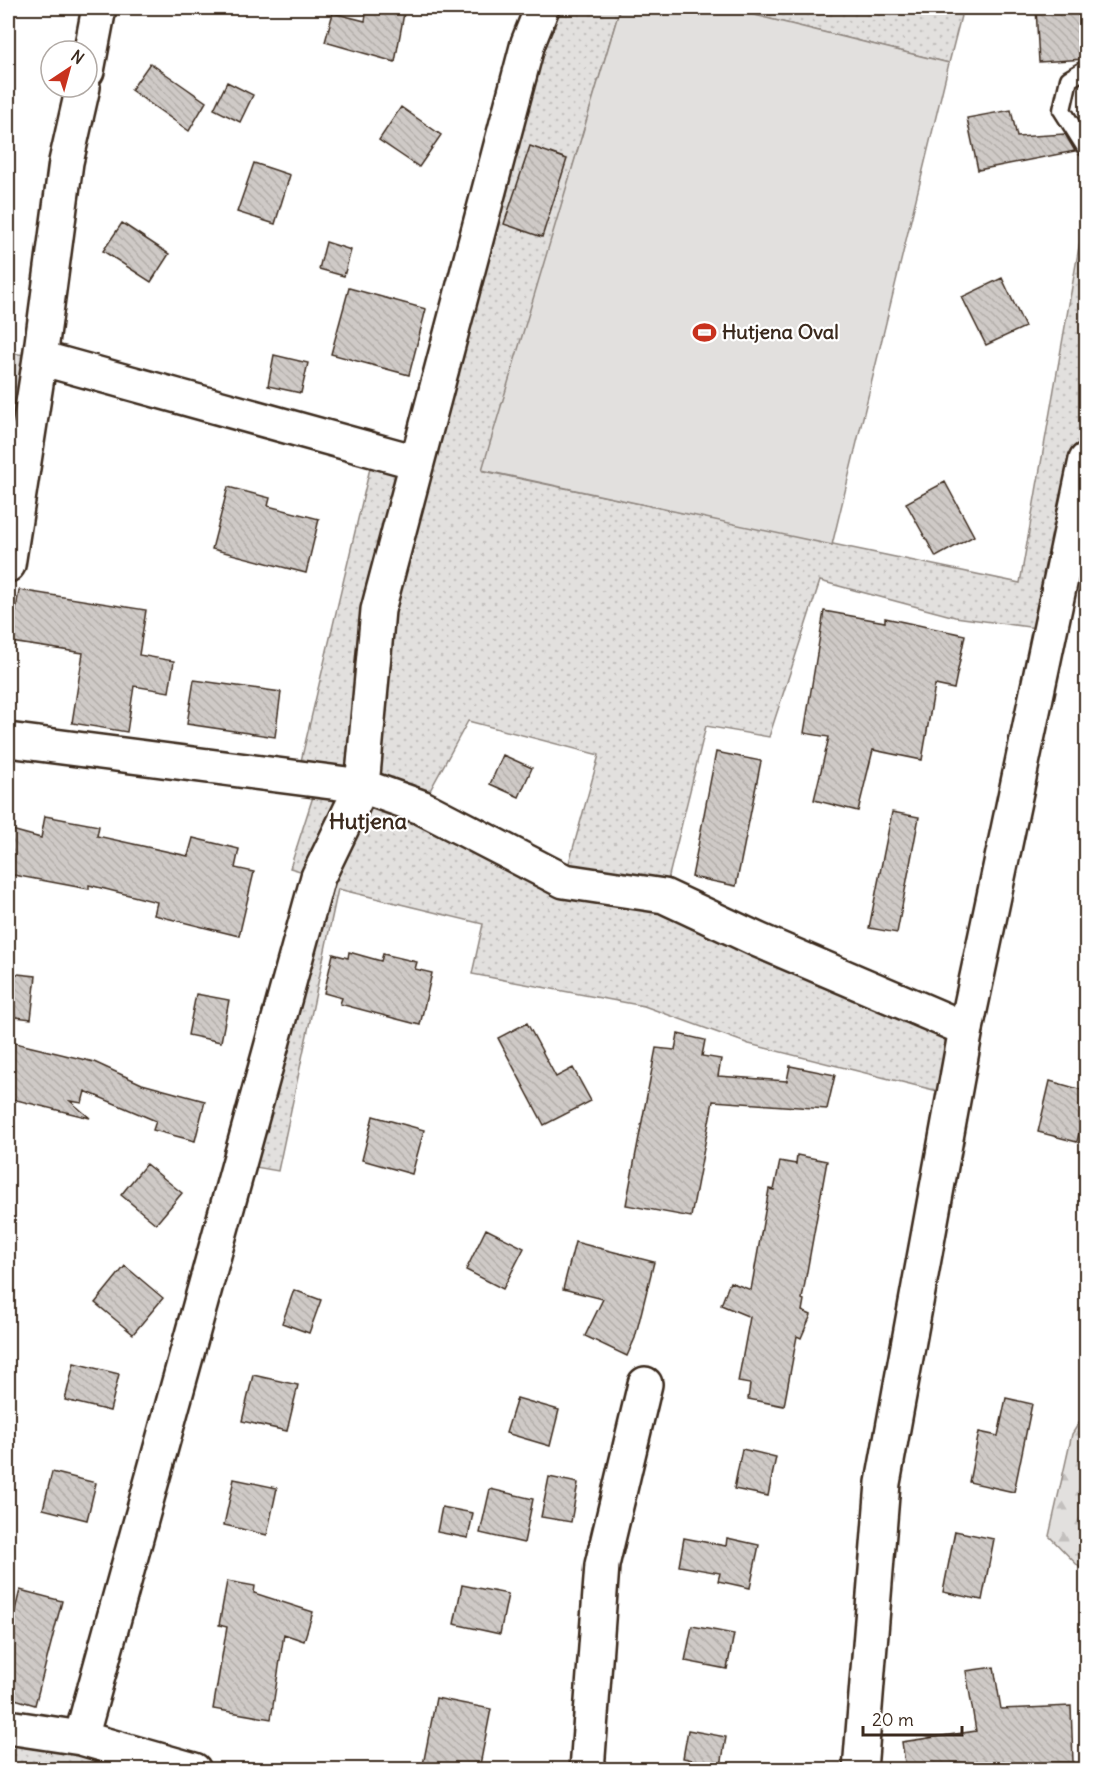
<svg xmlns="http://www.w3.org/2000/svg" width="1094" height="1777" viewBox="0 0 1094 1777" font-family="Delius,sans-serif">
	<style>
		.grass { fill: url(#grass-dots); stroke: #8e857e; stroke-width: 1.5; fill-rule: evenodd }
		.forest { fill: url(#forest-firs); stroke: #8e857e; stroke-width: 1.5 }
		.pitch { fill: #e2e0de; stroke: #8e857e; stroke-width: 1.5 }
		.building { fill: url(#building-back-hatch); stroke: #3b2a1e; stroke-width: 1.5 }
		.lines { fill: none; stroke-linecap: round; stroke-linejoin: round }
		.lane-casing { stroke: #3b2a1e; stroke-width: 21 }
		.street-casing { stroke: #3b2a1e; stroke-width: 38 }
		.secondary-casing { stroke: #3b2a1e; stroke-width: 38 }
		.lane { stroke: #fff; stroke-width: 16 }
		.street { stroke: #fff; stroke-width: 33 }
		.secondary { stroke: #fff; stroke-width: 33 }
		.labels { text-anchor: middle; stroke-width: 4.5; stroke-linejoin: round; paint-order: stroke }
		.poi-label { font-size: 20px; font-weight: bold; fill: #3b2a1e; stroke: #fff; text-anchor: start }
		.quarter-label { font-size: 22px; font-weight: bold; fill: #3b2a1e; stroke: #fff }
	</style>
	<defs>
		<pattern id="grass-dots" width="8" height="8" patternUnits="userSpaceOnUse" patternTransform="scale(1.5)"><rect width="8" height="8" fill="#e2e0de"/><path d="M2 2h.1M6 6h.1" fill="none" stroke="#c3c0be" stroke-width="1.8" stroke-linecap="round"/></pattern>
		<pattern id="forest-firs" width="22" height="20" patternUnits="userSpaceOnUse" patternTransform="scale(1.5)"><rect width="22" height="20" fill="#e2e0de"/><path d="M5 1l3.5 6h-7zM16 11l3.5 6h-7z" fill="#c3c0be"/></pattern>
		<pattern id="building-back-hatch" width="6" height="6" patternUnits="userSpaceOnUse" patternTransform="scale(1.5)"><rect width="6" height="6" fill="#cfcac7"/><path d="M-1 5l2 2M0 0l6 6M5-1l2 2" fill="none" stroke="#b3aeaa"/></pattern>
	</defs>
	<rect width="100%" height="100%" fill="#fff"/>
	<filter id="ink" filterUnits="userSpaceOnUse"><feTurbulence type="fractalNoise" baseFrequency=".0167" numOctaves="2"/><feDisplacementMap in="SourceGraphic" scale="12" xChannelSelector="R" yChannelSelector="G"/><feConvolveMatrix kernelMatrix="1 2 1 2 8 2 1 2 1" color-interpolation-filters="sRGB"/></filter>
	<g filter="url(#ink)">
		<path class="grass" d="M542,8H620L483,471L1020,583L1086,207V460L1051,630L955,617L820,581L769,737L706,726L664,896L966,1029L954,1095L749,1044L644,1006L472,974L483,924L338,889L278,1171L239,1164L317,876L290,868L318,781L297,778L374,451L416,462ZM468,721L599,755L564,881L421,807Z
			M726,8H963L949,63Z
			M8,352L40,358L8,493Z
			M8,1727L194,1769H8Z"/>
		<path class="forest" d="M1086,1412V1574L1049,1536L1072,1434Z"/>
		<path class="pitch" d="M620,8H726L949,63L832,545L482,470Z"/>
		<path class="building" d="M367,8H405L395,62L325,42L333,13L365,21Z
			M1036,8H1082L1085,59L1039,62Z
			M150,63L206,102L189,131L131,90Z
			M227,82L253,95L240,122L214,109Z
			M401,107L441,135L419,167L379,140Z
			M1011,110L1017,137L1065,134L1075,151L978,170L967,118Z
			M530,146L567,159L542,237L504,224Z
			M254,163L290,175L275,224L237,212Z
			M122,223L169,254L151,282L103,251Z
			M326,242L351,250L344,276L319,269Z
			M1002,278L1025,327L986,345L962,297Z
			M349,288L426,309L409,375L331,354Z
			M274,355L308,363L301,393L268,386Z
			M945,482L974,536L936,557L906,503Z
			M228,487L270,498L268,506L319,519L306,573L212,549Z
			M19,590L146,610L139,655L174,661L169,692L134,686L127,732L72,723L83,653L11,642Z
			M824,611L885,622V618L965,635L954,689L935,685L922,760L873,750L858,811L814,800L829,737L804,733Z
			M194,680L281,692L275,737L187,724Z
			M716,752L761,761L736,886L692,877Z
			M503,755L532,768L519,797L490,784Z
			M892,812L919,817L897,933L869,928Z
			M45,816L99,826L97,836L188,856L193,838L239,849L235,868L254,872L239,936L154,915L157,902L89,885V889L8,874V829L41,838Z
			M349,952L381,961L383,954L417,962L415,969L432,973L420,1025L340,1004L342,998L324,993L333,954L348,958Z
			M8,973L36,976L31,1019L8,1016Z
			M196,994L229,1000L221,1042L188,1035Z
			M527,1023L556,1077L573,1068L591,1101L544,1125L498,1038Z
			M678,1034L705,1040L702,1056L721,1059L718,1076L787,1081L790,1066L835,1075L827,1109L713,1101L691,1217L626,1205L656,1048L675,1050Z
			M11,1042L94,1062L142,1084L205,1101L195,1141L153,1130L156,1121L85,1091L82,1103L70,1101L90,1118L8,1098V1058Z
			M1050,1081L1086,1091V1103L1077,1142L1038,1132Z
			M373,1116L424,1130L412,1174L362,1160Z
			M797,1155L827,1161L802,1299L804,1300L802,1311L811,1315L801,1338L797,1336L784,1406L748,1399L750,1384L738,1382L750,1317L721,1305L730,1282L751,1290L769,1189L774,1190L780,1161L796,1164Z
			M146,1164L182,1193L156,1224L121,1195Z
			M486,1229L524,1248L503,1289L466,1270Z
			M575,1242L654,1262L635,1338L627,1356L585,1336L603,1299L563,1289Z
			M125,1266L163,1298L133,1334L95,1303Z
			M294,1290L321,1300L309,1333L282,1323Z
			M74,1363L119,1374L110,1411L65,1400Z
			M253,1375L298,1385L287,1431L242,1421Z
			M517,1398L559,1410L550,1446L506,1433Z
			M1006,1398L1032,1404L1014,1492L969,1482L979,1432L998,1436Z
			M742,1449L776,1457L768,1496L734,1489Z
			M52,1472L96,1483L87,1520L43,1509Z
			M549,1477L578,1483L571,1522L541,1517Z
			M234,1479L277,1488L267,1535L224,1525Z
			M490,1489L533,1499L524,1543L480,1533Z
			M442,1507L473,1513L468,1538L437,1532Z
			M955,1531L994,1539L982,1600L943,1592Z
			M684,1538L726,1546L727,1538L759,1545L750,1588L718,1581L720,1573L679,1566Z
			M227,1581L255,1586L254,1593L313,1612L304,1641L284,1634L271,1719L213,1709L227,1627L219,1625Z
			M462,1585L508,1594L500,1634L454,1624Z
			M20,1590L62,1601L35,1705L8,1697V1638Z
			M692,1626L734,1634L727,1669L685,1661Z
			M994,1667L1001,1709L1071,1706L1073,1762L1023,1763L982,1770H906L902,1742L976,1731L966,1671Z
			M436,1698L491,1709L479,1770H422Z
			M688,1730L726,1737L721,1766L683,1758Z"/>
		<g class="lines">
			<defs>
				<path id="lane" d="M1086,69L1069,79L1062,110L1086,148"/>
				<path id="street" d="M87,71L99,8
					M40,358L416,462
					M8,565L40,358L66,162L83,87
					M8,740L362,786L421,807L564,881L664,896L758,940L966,1029
					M8,1727L81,1738L194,1770
					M81,1738L318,877L362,786L378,610L528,43L542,8
					M587,1770L602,1565L645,1384"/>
				<path id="secondary" d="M860,1770L883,1483L966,1029L1086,460"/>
			</defs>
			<use href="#lane" class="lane-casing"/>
			<use href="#street" class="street-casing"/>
			<use href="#secondary" class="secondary-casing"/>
			<use href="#lane" class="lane"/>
			<use href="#street" class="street"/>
			<use href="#secondary" class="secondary"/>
		</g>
	</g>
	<defs>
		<symbol id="stadium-bare" viewBox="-9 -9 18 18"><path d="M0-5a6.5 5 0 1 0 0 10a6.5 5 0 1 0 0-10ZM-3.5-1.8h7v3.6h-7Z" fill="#c8321e" stroke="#fff" stroke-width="2.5" paint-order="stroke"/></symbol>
	</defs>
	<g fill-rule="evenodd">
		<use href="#stadium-bare" x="688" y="316" width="33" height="33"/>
	</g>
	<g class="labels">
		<g class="poi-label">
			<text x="722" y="339">Hutjena Oval</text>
		</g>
		<g class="quarter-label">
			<text x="368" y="829">Hutjena</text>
		</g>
	</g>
	<rect width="1094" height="1777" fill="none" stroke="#fff" stroke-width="30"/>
	<rect x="15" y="15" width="1064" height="1747" fill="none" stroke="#3b2a1e" stroke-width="2" filter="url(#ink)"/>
	<g transform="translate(69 69) rotate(36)"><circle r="28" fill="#ffffff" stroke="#b1aaa5" stroke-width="1.5"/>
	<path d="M0-4.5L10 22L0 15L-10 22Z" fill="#c8321e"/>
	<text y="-9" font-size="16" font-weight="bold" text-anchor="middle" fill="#3b2a1e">N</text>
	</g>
	<path d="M863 1726v9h99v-9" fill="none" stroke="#3b2a1e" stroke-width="3"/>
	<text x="872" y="1726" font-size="18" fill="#3b2a1e" stroke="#ffffff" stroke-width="4.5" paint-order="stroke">20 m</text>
</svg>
